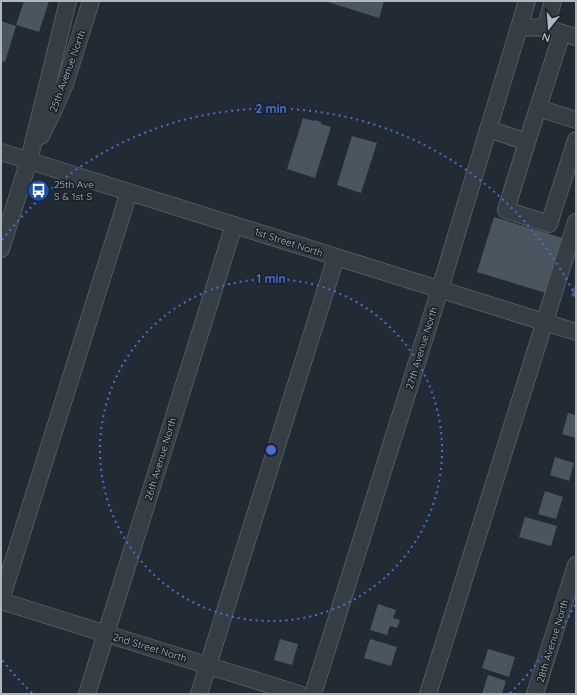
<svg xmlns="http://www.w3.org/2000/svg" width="577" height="695" viewBox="0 0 577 695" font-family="Quicksand,sans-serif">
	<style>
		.building { fill: #4a565f }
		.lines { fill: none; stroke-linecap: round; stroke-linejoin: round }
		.minor-casing { stroke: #525b62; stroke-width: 18 }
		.minor { stroke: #353d45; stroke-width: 16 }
		.ring { fill: none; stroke: #496ed1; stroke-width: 2; stroke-dasharray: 2 4 }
		.labels { text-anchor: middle; stroke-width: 3.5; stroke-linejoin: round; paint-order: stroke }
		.street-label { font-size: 10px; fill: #afb8c1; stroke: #1a2229 }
		.poi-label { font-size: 10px; fill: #afb8c1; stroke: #1a2229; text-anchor: start }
		.centre { fill: #496ed1; stroke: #1a2229; stroke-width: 2 }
		.ring-label { font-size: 12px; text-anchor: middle; font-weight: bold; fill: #496ed1; stroke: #1a2229; stroke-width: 3.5; stroke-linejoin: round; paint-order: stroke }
	</style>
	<rect width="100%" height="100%" fill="#222b34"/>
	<path class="building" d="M24,1H49L39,32L16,25Z
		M328,1H384L379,18L328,2Z
		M1,21L16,26L5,62L1,61Z
		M303,118L314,121L315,120L321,122V124L331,127L315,178L287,169Z
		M352,136L377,143L361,193L337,185Z
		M494,217L563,238L546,293L477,272Z
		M576,282V297L571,296Z
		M568,413L576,415V438L562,434Z
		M555,457L574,463L569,481L550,475Z
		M545,491L563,497L556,519L538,514Z
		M525,517L557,526L551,546L519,537Z
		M378,604L396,610L393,618L400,620L397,628L390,626L387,635L370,630Z
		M280,639L298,644L292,665L274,660Z
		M370,639L397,647L391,666L364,658Z
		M488,649L515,657L509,677L482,668Z
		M488,675L506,681L502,694H482Z"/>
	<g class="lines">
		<defs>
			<path id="minor" d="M519,27L545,28L576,37
				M545,28L553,1
				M562,33L538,108L576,120
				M488,129L527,142L506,210L549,224L576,140
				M41,136L55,107L65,84L91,1
				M527,142L538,108
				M1,152L576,332
				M1,249L29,160L68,1
				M1,600L129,192
				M1,601L299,694
				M87,694L234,225
				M199,694L336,257
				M313,694L440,289L527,1
				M428,694L576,222
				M535,694L576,565"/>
		</defs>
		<use href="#minor" class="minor-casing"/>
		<use href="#minor" class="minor"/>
	</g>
	<g class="ring">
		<circle cx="271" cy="450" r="171"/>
		<path d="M575 605A341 341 0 0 1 510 693M32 693A341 341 0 0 1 2 660M2 240A341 341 0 0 1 575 295"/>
	</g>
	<defs>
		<symbol id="bus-disc" viewBox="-11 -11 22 22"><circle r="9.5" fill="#1a4fb4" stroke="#1a2229"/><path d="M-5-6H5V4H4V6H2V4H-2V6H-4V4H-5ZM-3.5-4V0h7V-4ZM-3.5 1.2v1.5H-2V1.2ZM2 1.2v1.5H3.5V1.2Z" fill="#fff"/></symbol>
	</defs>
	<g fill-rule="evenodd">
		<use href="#bus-disc" x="26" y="178" width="25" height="25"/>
	</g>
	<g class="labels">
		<g class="street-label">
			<text transform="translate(67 71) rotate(-70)" y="4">25th Avenue North</text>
			<text transform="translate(289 242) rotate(18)" y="4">1st Street North</text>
			<text transform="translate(421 348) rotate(-73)" y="4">27th Avenue North</text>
			<text transform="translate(160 459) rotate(-73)" y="4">26th Avenue North</text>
			<text transform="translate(552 641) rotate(-73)" y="4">28th Avenue North</text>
			<text transform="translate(150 647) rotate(17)" y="4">2nd Street North</text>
		</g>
		<g class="poi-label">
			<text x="54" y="188">25th Ave<tspan x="54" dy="12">S &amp; 1st S</tspan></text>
		</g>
	</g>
	<circle cx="271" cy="450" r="6" class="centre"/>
	<g class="ring-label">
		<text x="271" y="113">2 min</text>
		<text x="271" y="283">1 min</text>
	</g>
	<rect width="577" height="695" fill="none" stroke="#afb8c1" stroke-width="4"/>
	<g transform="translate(549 28) rotate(197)" stroke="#1a2229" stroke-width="3" paint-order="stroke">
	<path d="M0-3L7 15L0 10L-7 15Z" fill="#afb8c1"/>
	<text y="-6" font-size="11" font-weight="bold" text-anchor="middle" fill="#afb8c1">N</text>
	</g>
</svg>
